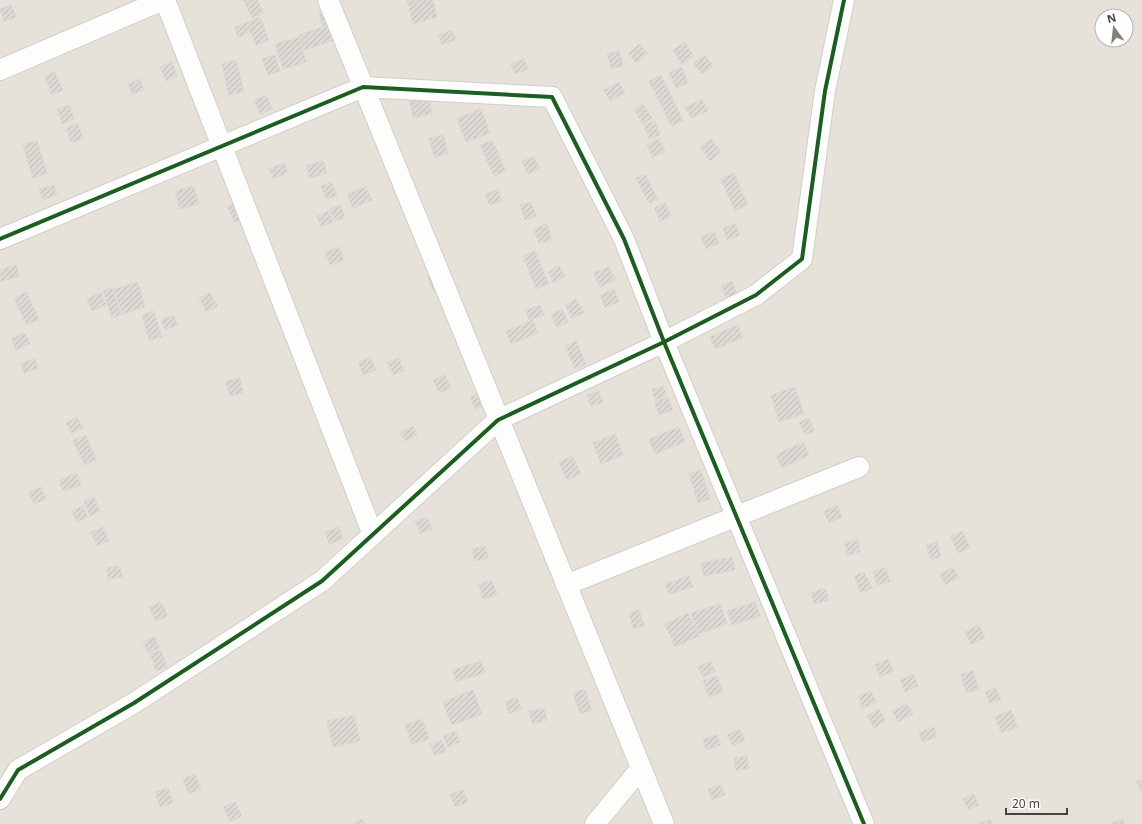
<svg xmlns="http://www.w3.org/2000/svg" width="1142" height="824" viewBox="0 0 1142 824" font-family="'Noto Sans',sans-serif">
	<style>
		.residential { fill: #e6e2da; fill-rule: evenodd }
		.building { fill: url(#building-hatch); stroke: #dbd7d2 }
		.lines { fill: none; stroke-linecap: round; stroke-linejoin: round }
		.minor-casing { stroke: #d0ceca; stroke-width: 22 }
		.minor { stroke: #fdfdfc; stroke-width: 20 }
		.cycleway-casing { stroke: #fff; stroke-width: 6 }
		.cycleway { stroke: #1b5e20; stroke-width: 4 }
	</style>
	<defs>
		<pattern id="building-hatch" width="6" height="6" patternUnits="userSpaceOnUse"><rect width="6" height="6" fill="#dcd9d5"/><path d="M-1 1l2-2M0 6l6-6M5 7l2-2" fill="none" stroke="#bebbb8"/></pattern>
	</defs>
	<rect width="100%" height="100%" fill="#f2f0ed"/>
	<path class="residential" d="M0,0H1142V824H0ZM1102,16H1126V40H1102Z"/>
	<path class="building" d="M243,0H257L264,13L252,18Z
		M407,0H433L437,17L413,24Z
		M11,5L16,17L4,22L0,9Z
		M332,10L341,38L304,50L299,35L323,27L319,14Z
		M260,17L269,40L256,45L251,32L238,37L235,27Z
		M452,30L456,40L442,45L438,35Z
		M299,37L306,62L283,69L275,44Z
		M685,42L694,56L682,64L673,50Z
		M639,44L648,53L637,63L628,54Z
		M619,51L623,66L611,69L607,54Z
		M275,55L280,71L268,75L262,59Z
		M705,55L713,66L702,74L693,63Z
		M524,59L528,69L515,74L511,64Z
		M236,60L244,92L229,95L222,64Z
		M172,62L177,76L166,81L160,67Z
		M681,67L688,83L676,88L669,73Z
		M55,72L63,90L52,95L44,76Z
		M661,75L683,121L671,126L649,81Z
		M140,79L144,90L132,94L128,84Z
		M619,82L625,93L610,101L604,90Z
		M266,95L272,109L260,114L254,101Z
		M428,95L432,114L413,118L409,99Z
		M702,99L708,111L691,118L685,107Z
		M643,104L652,118L643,124L634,110Z
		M70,105L74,119L62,124L57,109Z
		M481,109L490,133L466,142L457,118Z
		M655,121L660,135L649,139L644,125Z
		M78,123L83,138L71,143L66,128Z
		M444,135L448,154L434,157L429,138Z
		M659,139L665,152L652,157L647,144Z
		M712,139L721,153L710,161L700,147Z
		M37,140L47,173L33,178L23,145Z
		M492,140L506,171L494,176L480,145Z
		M534,157L540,169L527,174L522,161Z
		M323,161L327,173L310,178L306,166Z
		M284,163L288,172L274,179L269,169Z
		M734,173L748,205L735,211L721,179Z
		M645,174L658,199L649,203L636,178Z
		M332,182L337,196L326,199L321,186Z
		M54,185L57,195L43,200L39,189Z
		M194,186L199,204L180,209L175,191Z
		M366,187L372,200L353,208L347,194Z
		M498,190L502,201L489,205L485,194Z
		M245,199L252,215L234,222L227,206Z
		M531,202L536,216L525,220L520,205Z
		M665,203L671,216L660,221L654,208Z
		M341,205L345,217L335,221L330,209Z
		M329,211L333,222L321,227L317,216Z
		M547,224L552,240L539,244L534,229Z
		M735,224L740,235L727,240L723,228Z
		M714,231L719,243L706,249L701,237Z
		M339,247L344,260L330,265L325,252Z
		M535,251L549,284L536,289L523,256Z
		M16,265L19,276L0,282V270Z
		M559,265L565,276L554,283L548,272Z
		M609,267L615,280L600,287L594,273Z
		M439,274L443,287L432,290L428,277Z
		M732,281L738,295L727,300L721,286Z
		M138,282L145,307L122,314L114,289Z
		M112,288L121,315L112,318L103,291Z
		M614,289L619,302L605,308L600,295Z
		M26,292L39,319L27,325L14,298Z
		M101,292L106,305L92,311L87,299Z
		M210,293L218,306L206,312L199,298Z
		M576,299L584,313L572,319L565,305Z
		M540,305L544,315L529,320L526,310Z
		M562,309L568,322L557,327L551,314Z
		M154,311L162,337L149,340L142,315Z
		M174,315L178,325L165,330L161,320Z
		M533,320L538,333L511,344L506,331Z
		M738,325L743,338L715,349L710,337Z
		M25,333L30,344L16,350L11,338Z
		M576,341L586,364L575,369L565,346Z
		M370,357L376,370L363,375L358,362Z
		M399,358L404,371L393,375L387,362Z
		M35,359L38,368L24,373L21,363Z
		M445,375L451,388L439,393L433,380Z
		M240,378L243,393L230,396L226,381Z
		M663,386L667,395L655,400L652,390Z
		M795,387L804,414L779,422L771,395Z
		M599,391L603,402L591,407L587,395Z
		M482,392L487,405L475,409L470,397Z
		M668,397L673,410L659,415L654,402Z
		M77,417L83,428L72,434L66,423Z
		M809,418L814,431L805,435L799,422Z
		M413,426L417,435L405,441L401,432Z
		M679,427L685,442L655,454L649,439Z
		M615,434L623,455L601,464L593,443Z
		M86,435L96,460L84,465L73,440Z
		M803,442L809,455L782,468L775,455Z
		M573,456L581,474L567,480L559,462Z
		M701,470L710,499L698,503L689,474Z
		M76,473L81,485L63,491L59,480Z
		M41,487L46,499L34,504L29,492Z
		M94,497L100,511L90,516L84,502Z
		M837,505L842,517L829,523L824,511Z
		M83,506L88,517L77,522L71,511Z
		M427,517L432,529L420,534L415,521Z
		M103,527L109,541L97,546L91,532Z
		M339,527L343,539L329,544L325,532Z
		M963,531L970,548L958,553L951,536Z
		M858,540L860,552L847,555L845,543Z
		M937,542L941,557L931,560L926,545Z
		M485,546L488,558L474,561L472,549Z
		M732,557L735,570L704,576L701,563Z
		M120,566L122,577L108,579L107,568Z
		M953,567L959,577L945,585L940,574Z
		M886,568L890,582L877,585L873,571Z
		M864,572L872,588L861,593L854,576Z
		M689,576L693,587L669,594L665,584Z
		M492,580L497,595L483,599L478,584Z
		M825,588L829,600L814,604L811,593Z
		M161,602L168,616L156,621L149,607Z
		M755,602L760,616L732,625L727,611Z
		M720,604L727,624L698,634L691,613Z
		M639,610L644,625L633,629L629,614Z
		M688,613L699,636L675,647L665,624Z
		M979,625L985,638L971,644L965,632Z
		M155,637L160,648L148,653L143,642Z
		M161,650L167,667L156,671L150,654Z
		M887,659L894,671L880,677L875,665Z
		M481,661L485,673L456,682L452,670Z
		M710,661L716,671L703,677L698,667Z
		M973,670L979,689L967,693L961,675Z
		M913,674L918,686L905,692L900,680Z
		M717,676L723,692L709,697L703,681Z
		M996,687L1001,699L990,704L985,692Z
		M585,689L592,710L580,714L573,693Z
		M473,690L482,714L452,725L443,702Z
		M871,691L876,703L862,708L858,696Z
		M517,697L522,709L509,714L505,702Z
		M907,704L913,714L898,722L892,711Z
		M544,708L547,720L532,724L529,711Z
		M879,709L886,720L874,728L867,716Z
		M1011,710L1018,727L1001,733L995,717Z
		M354,715L360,741L333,747L327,721Z
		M422,719L429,739L412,744L405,725Z
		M934,727L937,737L922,742L919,732Z
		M739,729L745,740L733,746L727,735Z
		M455,731L460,742L448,747L443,736Z
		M717,735L721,745L706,750L703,739Z
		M442,740L446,751L435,756L430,745Z
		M747,756L749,768L736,771L734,758Z
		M195,774L201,789L189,794L183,779Z
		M1142,779V793L1136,782Z
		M721,785L725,795L712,800L708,790Z
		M168,788L173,803L160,807L155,792Z
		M463,790L468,802L455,807L450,794Z
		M974,794L979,805L968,810L963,799Z
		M235,802L242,816L230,822L223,807Z
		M363,819L365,824H355L354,822Z
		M990,819L993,824H978Z
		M1123,819L1125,824H1112L1111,823Z"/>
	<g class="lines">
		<defs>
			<path id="minor" d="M165,0L373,535
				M328,0L664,824
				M0,70L163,0
				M0,239L363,87L552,97L624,239L664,342L864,824
				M566,585L859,467
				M0,799L18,770L134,703L322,581L498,420L664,342L756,295L802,259L825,91L844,0
				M595,824L641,768"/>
		</defs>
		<use href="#minor" class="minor-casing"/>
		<use href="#minor" class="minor"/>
		<defs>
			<path id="cycleway" d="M0,239L363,87L552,97L624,239L664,342L864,824
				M0,799L18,770L134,703L322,581L498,420L664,342L756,295L802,259L825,91L844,0"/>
		</defs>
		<use href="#cycleway" class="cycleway-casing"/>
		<use href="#cycleway" class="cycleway"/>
	</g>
	<g transform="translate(1114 28) rotate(345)"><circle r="19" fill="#ffffff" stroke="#b6b3af"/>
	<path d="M0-3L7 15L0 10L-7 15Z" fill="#847f77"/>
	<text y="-6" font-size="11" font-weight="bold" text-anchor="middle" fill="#494238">N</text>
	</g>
	<path d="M1006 808v6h61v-6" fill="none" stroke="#494238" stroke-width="2"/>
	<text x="1012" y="808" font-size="12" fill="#494238" stroke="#ffffff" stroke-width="3" paint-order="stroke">20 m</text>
</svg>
